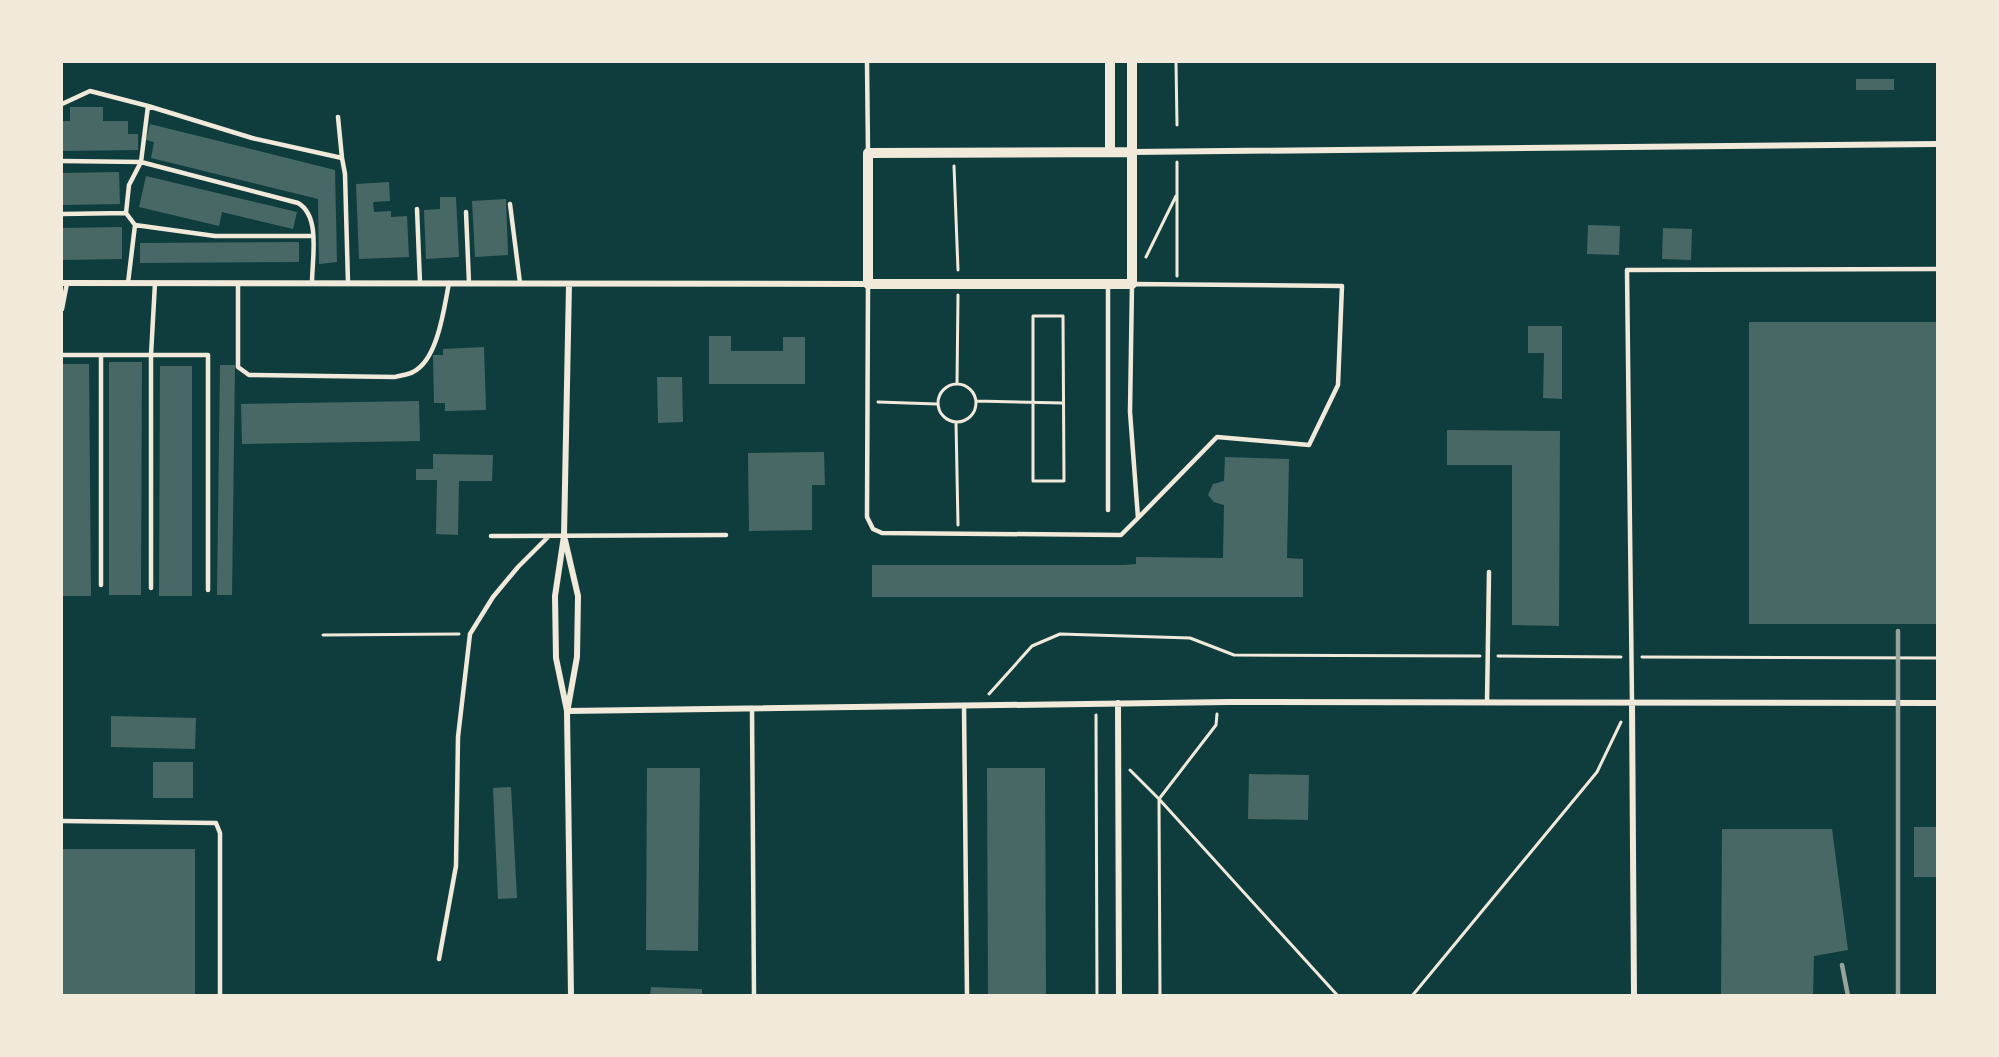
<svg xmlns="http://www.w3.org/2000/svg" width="1999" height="1057" viewBox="0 0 1999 1057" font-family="'Noto Serif',serif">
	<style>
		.building { fill: #486865 }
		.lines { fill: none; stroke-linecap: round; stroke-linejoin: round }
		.path { stroke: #f1e9da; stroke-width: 3 }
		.service { stroke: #f1e9da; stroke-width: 4.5 }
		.minor { stroke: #f1e9da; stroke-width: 6 }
		.tertiary { stroke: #f1e9da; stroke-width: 10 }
		.rail { stroke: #97a49c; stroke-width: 4.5 }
	</style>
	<rect width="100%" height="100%" fill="#0f3d3e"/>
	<path class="building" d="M1856,79H1894V90H1856Z
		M70,107H103V121H128V134H138V150L62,151V121H70Z
		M150,124L335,170L337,262L319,264L318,199L151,158L154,142L146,140Z
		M119,172L120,204L62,205V173Z
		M146,176L297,212L293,229L222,212L219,226L139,207Z
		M389,182L390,201L373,202L374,212L391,211V217L407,216L409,257L359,259L356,184Z
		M440,197H456L459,257L426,259L424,210L440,209Z
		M506,199L508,255L475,257L472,201Z
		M1588,225L1620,226L1619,255L1587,254Z
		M122,227V259L62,260V228Z
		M1663,228L1692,229L1691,260L1662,259Z
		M299,242V262L140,263V243Z
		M1749,322H1938V624H1749Z
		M1528,326H1562V399L1543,398L1544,353H1528Z
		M709,336H731V351H783V337H805V384H709Z
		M484,347L486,410L445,411V403H434L433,355H443V349Z
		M109,362H142L141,595H109Z
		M62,364H89L91,596H62Z
		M220,365H235L232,595H217Z
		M160,366H192V596H159Z
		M657,377H682L683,422L658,423Z
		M419,401L420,441L242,444L241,404Z
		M1447,430L1560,431L1559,626L1512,625V465H1447Z
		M824,452L825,485H812V530L749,531L748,453Z
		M433,454L493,455L492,481H459L458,535L436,534L437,480H416V469H433Z
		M1225,457L1289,459L1287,558L1303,559V597H872V565H1124L1136,564V557L1223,558L1224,505L1214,502L1208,495L1213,484L1224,481Z
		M111,716L196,718L195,749L111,747Z
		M153,762H193V798H153Z
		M647,768H700L698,951L646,950Z
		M987,768H1045L1046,996H988Z
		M1249,774L1309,775L1308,820L1248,819Z
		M511,787L517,898L498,899L493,788Z
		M1914,827H1938V877H1914Z
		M1722,829H1832L1848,950L1814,956L1813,996H1721Z
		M62,849H195V994H62Z
		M651,987L702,989V996H650Z"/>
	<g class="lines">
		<path class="path" d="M1176,62L1177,125
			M1177,162V276
			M954,166L958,270
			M1146,257L1176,196
			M1033,316H1063L1064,481H1033Z
			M957,384L958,295
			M938 403a19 19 0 1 1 38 0a19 19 0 1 1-38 0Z
			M976,401L1063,403
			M878,402L937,404
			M956,422L958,525
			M323,635L459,634
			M1498,656L1621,657
			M1642,657L1938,658
			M989,694L1032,646L1060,634L1190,638L1234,655L1480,656
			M1096,715L1097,996
			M1130,770L1159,799L1338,996
			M1160,996L1159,799L1216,725L1217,714
			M1412,996L1597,772L1621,722"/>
		<path class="service" d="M867,62L868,153
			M62,104L90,91L148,106L141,162L129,185L126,213L135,225L128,283
			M148,106L252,138L342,158L345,174L348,283
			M338,117L342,158
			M62,161L141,162L298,203C321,216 312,259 312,283
			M510,204L520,283
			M417,209L420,283
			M466,212L469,283
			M62,214L126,213
			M135,225L215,236H312
			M238,283V367L249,375L395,377C400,375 408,375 413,372C438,360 444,308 449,283
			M868,284L867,517L873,529L882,533L1121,535L1138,518L1130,412L1132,284L1342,286L1338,385L1309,445L1217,437L1138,518
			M62,309L67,283
			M62,355H208V590
			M1108,510V284
			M491,536L726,535
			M101,585V355
			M151,588V355L155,283
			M1487,703L1489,572
			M1632,703L1627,270L1938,269
			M964,705L967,996
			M752,708L754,996
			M62,821L216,823L220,833V996
			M439,959L456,866L458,737L470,634L493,597L518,567L549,536"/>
		<path class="minor" d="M1132,152L1938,144
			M62,283L868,284
			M569,284L564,536L555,596L556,658L567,711L571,996
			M565,540L578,596L577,657L568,707
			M1118,703L1119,996
			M1632,703L1634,996
			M567,711L1229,702L1938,703"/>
		<path class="tertiary" d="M1110,62V152
			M1132,62V284H868V153L1132,152"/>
		<path class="rail" d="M1842,965L1848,996
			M1898,996V631"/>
	</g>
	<rect width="1999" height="1057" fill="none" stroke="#f1e9da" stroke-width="126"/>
</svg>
